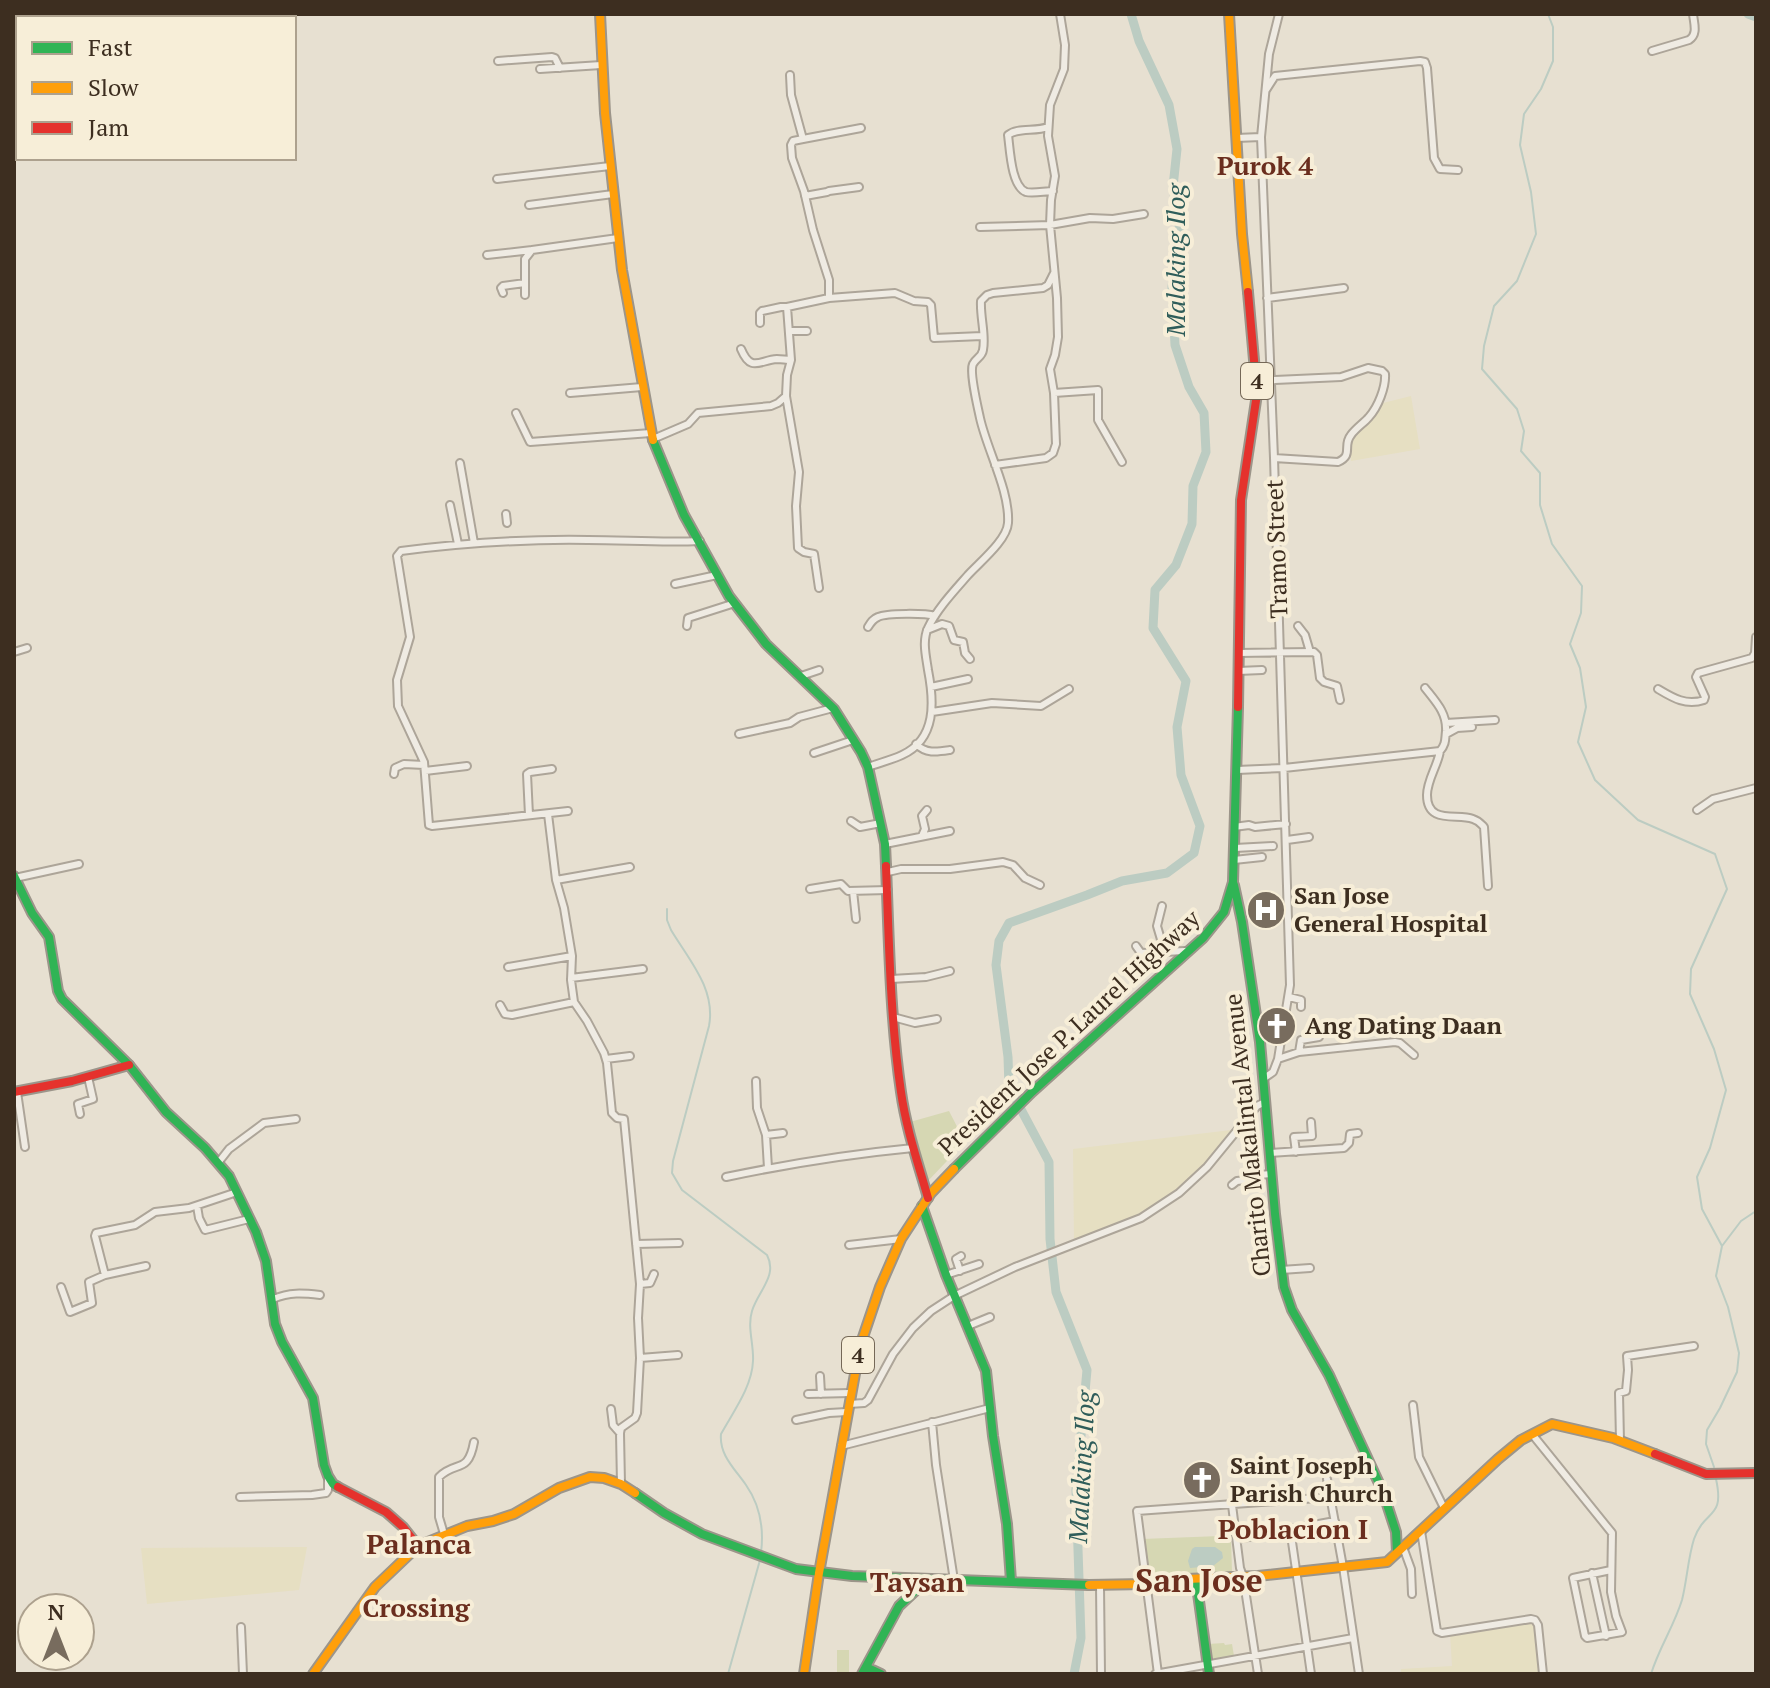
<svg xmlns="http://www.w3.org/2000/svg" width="1770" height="1688" viewBox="0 0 1770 1688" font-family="'PT Serif',serif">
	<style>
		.farmland { fill: #e6dfc2 }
		.green { fill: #d6d7b3 }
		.water { fill: #bcccc2 }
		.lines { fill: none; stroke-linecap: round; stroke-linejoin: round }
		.stream { stroke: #bcccc2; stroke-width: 2 }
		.river { stroke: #bcccc2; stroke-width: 9 }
		.street-casing { stroke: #ada599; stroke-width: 10 }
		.fast-casing { stroke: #9c958a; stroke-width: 12 }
		.slow-casing { stroke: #9c958a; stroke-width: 12 }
		.jam-casing { stroke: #9c958a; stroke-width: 12 }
		.street { stroke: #efebe3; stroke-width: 6 }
		.fast { stroke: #30b455; stroke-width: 8 }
		.slow { stroke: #ff9f0a; stroke-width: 8 }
		.jam { stroke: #e5322d; stroke-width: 8 }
		.labels { text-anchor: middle; stroke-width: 8; stroke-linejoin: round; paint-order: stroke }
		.shield { fill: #f7eed8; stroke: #756857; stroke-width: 2 }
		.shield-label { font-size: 22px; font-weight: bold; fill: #3d2e20 }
		.street-label { font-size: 24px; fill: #3d2e20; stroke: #f7eed8 }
		.poi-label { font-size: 24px; font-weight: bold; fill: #3d2e20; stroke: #f7eed8; text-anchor: start }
		.neighbourhood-label { font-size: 26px; font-weight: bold; fill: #6b2e1e; stroke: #f7eed8 }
		.water-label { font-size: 26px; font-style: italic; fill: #2f5d5a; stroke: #f7eed8 }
		.quarter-label { font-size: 28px; font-weight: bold; fill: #6b2e1e; stroke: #f7eed8 }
		.district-label { font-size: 32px; font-weight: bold; fill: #6b2e1e; stroke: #f7eed8 }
	</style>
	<rect width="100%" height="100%" fill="#e7e0d1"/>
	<path class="farmland" d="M1411,396L1420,449L1351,461L1349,440L1374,415L1379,404Z
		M1231,1130H1236L1214,1156L1175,1192L1130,1219L1074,1242L1073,1149Z
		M307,1547L299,1590L147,1604L141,1548Z
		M1531,1621L1536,1626L1541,1674H1401V1669L1452,1666L1450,1633Z"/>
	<path class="green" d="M949,1111L965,1142L927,1182L910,1122Z
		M1220,1536V1537H1231L1232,1572L1147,1576L1142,1539Z
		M1224,1643L1225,1645L1232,1644L1234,1656L1211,1659L1208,1644Z
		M837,1650H849V1672H837Z"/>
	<path class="water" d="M1195,1547H1215L1222,1552L1223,1558L1213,1566L1190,1568L1188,1561L1192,1549Z"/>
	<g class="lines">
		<path class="stream" d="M1548,14L1553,27V61L1541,89L1524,114L1520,145L1531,192L1536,234L1517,281L1494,306L1484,346L1482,369L1517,409L1524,431L1521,451L1540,473V505L1552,544L1582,586L1581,613L1570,644L1580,668L1586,707L1578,742L1595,780L1638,820L1715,854L1727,889L1691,969L1690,994L1714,1049L1726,1090L1710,1148L1697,1177L1702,1209L1722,1246
			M667,909V920L671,930C689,960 716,989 709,1026L673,1161L672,1173L682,1190L767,1255C778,1276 758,1291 752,1311C747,1327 754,1345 753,1361C752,1387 733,1412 721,1434C719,1455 735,1469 746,1485C760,1505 764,1529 761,1553
			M1714,1467L1706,1444L1707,1430L1720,1408L1737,1372L1739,1353L1728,1307L1716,1276L1722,1246L1741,1221L1756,1211
			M728,1674L760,1560
			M1651,1674C1659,1648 1674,1626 1682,1600C1687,1580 1688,1558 1694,1539C1705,1508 1725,1520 1716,1479"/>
		<path class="river" d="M1748,14L1756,17
			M1074,1674L1081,1638L1076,1490L1087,1370L1056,1292L1050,1239L1049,1162L1009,1087L1008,1057L996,965L999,941L1009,923L1087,895L1122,881L1167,873L1194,853L1200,826L1181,775L1177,727L1186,681L1153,628L1155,590L1176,565L1192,524L1193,486L1206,452L1204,413L1189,387L1175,345L1172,287L1180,231L1173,187L1177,149L1169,105L1139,41L1131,14"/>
		<defs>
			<path id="street" d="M1652,51L1689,40C1698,34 1694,24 1693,14
				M498,61L552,57L555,58L560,68
				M540,69L601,65
				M790,75L791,95L803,139
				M1266,90L1275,76L1420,61L1425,62L1427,68L1434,158L1440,169L1458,170
				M1048,127C1035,132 1018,127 1008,135C1010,149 1011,186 1026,192C1033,194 1045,191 1053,191
				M1236,138L1261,137
				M497,179L610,166
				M805,196L827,192L829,191L859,187
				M529,205L613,194
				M980,227L1050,225L1090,218L1113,219L1144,214
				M487,255L532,250
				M503,293L501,288L503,286L525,283
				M525,295V259L532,250L618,238
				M829,298V280L813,230L804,191L792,158L791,145L793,141L803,139L861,128
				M1267,298L1344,288
				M760,323V313L762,311L781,307H787
				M790,331H807
				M741,349C751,373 760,360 777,359C782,359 786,360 791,360
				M570,393L642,387
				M1054,393L1098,390V420L1122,462
				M1257,394L1270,381L1275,380L1341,377L1368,368L1382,371L1385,374C1386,387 1378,407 1369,417C1364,423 1356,428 1351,435C1342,446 1354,455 1338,462L1274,458
				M516,413L530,442L651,433
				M653,439L688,424L698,413L771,406L778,403L786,396
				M460,463L474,543
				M995,465L1046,458L1053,453L1056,444L1054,393L1050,369L1055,355L1058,337L1057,298L1050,225L1051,200L1055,176L1048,136L1050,105L1064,69L1065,45L1060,14
				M450,505L458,544
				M506,514L507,523
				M675,584L717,575
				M819,588L814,554L804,552L798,548L796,506L799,472L786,396L787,375L791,360L787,307L829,298L895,293L914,301L928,302L931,305L934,338L982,336
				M687,626L688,618L735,603
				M1298,626L1305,635L1310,652
				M868,627C871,622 873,619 878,617C887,613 925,613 935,616
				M927,630L942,624L949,626L954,640L963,642L965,653L970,659
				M14,652L27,648
				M1238,653L1314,652L1317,655L1320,678L1324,682L1337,686L1340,700
				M1238,671L1262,670
				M801,676L819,670
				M931,687L968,679
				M1658,689C1673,698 1686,706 1704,700L1705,697L1696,677L1698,673L1752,658L1755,653L1756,637
				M932,712L992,703L1041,706L1069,689
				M1446,723L1495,720
				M739,734L790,723L799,717L833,708
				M1446,734L1457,728L1472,727
				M916,744C926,754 937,752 950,750
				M1440,751C1438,765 1427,780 1427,795C1427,825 1457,813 1473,819C1479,821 1480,823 1484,827L1488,886
				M814,753L853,740
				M868,767C879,763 891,760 902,755C937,739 934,701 928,670C926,656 922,641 928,628C937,609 954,591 968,575C980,562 1007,540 1008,523C1010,491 987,450 980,418C978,408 969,372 973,364C976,358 982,357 983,350C986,335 980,317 981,301L987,295L993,293L1043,288L1048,285L1054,273
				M1237,770L1284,768L1440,751C1446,744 1445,740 1446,731C1447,713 1436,702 1425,688
				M425,771L467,766
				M394,774L395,768L404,764L424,765
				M1697,810L1713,799L1756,788
				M568,811L432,826L429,825L424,762L398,706L397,680L410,637L397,556L401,551C463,543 525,539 588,540C625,540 662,543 700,541
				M548,814L556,880L564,908L572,956L571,980L574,1002L587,1021L604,1053L607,1063L612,1113L617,1118L624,1119L640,1284L638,1318L640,1358L637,1413L635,1418L621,1428L620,1433L621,1484
				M529,815L527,774L530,772L552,769
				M851,821L860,827L881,823
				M1234,827L1249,825L1255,827L1286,824
				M922,836L925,829L922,816L927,810
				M1287,840L1309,837
				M885,844L950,831
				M1235,848L1273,846
				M1234,860L1262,857
				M888,872L901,869H950L1003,862L1013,865L1025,878L1040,885
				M15,878L79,864
				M556,880L630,867
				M810,889L841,884L848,891L888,890
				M853,891L856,919
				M1162,906L1157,926L1165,953
				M1136,946L1141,953L1185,951
				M508,967L572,956
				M571,978L643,969
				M891,979L926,977L950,971
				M1289,997L1301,1000V1007
				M500,1005L505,1014L512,1015L574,1002
				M893,1017L915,1023L937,1019
				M1299,1052L1301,1040L1319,1037
				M606,1059L630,1056
				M1278,1059L1299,1052L1395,1042L1400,1043L1414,1055
				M1263,1079L1273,1072L1278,1059L1290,985L1274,458L1261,137L1269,54L1279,14
				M756,1081L757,1108L766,1135L768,1168
				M17,1092L25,1147
				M80,1114L78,1104L93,1099L88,1077
				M766,1135L783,1133
				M1296,1152L1294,1137L1312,1136L1311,1122
				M1269,1153L1344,1148L1349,1143L1350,1134L1358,1133
				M218,1163L229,1149L264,1123L296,1119
				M726,1177C788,1164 851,1154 913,1148
				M1232,1185L1237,1181L1256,1179L1259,1175L1271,1174
				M197,1206L199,1218L205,1230L249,1219
				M636,1244L679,1243
				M849,1245L901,1239
				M1281,1270L1310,1268
				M960,1271L956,1259L961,1256
				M105,1275L146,1266
				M946,1275L979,1264
				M640,1284L650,1283L654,1274
				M61,1287L70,1312L92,1303L89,1282L105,1275L95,1236L96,1233L135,1225L155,1212L189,1208L237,1192
				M273,1299C290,1292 302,1293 320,1295
				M968,1326L990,1317
				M640,1358L678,1355
				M820,1376L821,1394
				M808,1394L850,1393
				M849,1404L864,1403L868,1400L893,1354L913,1328L931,1311L954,1296L1015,1267L1141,1218L1179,1193L1207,1167L1257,1106L1265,1102
				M1413,1405L1419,1457L1444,1508
				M611,1409L613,1425L620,1433
				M796,1420L829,1413L847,1412
				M932,1422L936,1465L954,1580
				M1532,1434L1612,1533L1611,1592L1616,1616L1622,1632L1587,1638L1585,1636L1573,1578L1611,1570
				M1620,1441L1619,1393L1626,1391L1628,1370L1627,1356L1694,1346
				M841,1446L990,1408
				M1327,1479L1343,1567L1359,1674
				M240,1497L312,1495L326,1493L328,1490V1479
				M1232,1505L1240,1568L1243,1576L1258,1674
				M1290,1528L1311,1674
				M1421,1531L1437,1631L1442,1633L1531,1619L1535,1620L1538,1625L1543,1674
				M444,1534L439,1517V1477C456,1460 468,1475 474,1442
				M1237,1539L1335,1521
				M1403,1547L1411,1569L1412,1594
				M1592,1573L1606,1636
				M1100,1586L1101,1674
				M241,1627L243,1674
				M1155,1674L1353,1638
				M1158,1674L1137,1511L1331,1497"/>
			<path id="fast" d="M653,440L684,515L729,596L766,644L834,709L861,752L868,767L885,844L886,866
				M14,876L32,913L49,937L58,991L62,999L129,1065L166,1112L205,1148L229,1176L256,1232L266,1261L275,1324L282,1342L313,1398L324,1465L328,1476L333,1484L338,1487
				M1234,885L1242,922L1260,1042L1275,1214L1284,1287L1292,1310L1329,1375L1383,1492L1396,1532L1397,1552
				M954,1169L1032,1092L1203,938L1224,912L1233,882L1238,707
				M922,1206L946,1275L986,1371L993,1436L1007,1524L1011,1581
				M635,1493L664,1513L702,1534L796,1569L852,1576L1089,1585
				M1196,1579L1209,1674
				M866,1667L881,1674
				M862,1674L899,1606L928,1579"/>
			<path id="slow" d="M600,14L605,113L622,270L653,440
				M1229,14L1242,234L1248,292
				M1089,1585L1145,1584L1187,1579L1258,1576L1387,1562L1498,1459L1521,1440L1552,1424L1613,1438L1655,1454
				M313,1674L375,1587L418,1546L467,1526L493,1521L514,1514L559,1488L590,1477L604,1478L621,1484L635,1493
				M804,1674L819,1573L860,1346L880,1287L901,1239L931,1193L954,1169"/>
			<path id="jam" d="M1238,707L1241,500L1257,394L1248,292
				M886,866C889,941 890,1017 901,1092C906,1128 918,1163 928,1198
				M14,1092L72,1081L129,1065
				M1655,1454L1706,1474L1756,1473
				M338,1487L386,1512L403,1527L418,1546"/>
		</defs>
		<use href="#street" class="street-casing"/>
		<use href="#fast" class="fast-casing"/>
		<use href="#slow" class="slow-casing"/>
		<use href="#jam" class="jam-casing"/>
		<use href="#street" class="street"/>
		<use href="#fast" class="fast"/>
		<use href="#slow" class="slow"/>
		<use href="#jam" class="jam"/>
	</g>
	<defs>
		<symbol id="hospital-disc" viewBox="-11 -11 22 22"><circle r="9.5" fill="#786c5e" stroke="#f7eed8"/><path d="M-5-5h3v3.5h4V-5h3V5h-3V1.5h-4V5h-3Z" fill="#fff"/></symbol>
		<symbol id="church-disc" viewBox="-11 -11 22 22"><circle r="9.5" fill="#786c5e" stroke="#f7eed8"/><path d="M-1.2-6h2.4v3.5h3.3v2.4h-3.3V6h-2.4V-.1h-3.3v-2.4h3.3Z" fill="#fff"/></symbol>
	</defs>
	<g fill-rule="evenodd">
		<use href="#hospital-disc" x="1244" y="888" width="44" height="44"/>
		<use href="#church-disc" x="1255" y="1004" width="44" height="44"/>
		<use href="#church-disc" x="1180" y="1458" width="44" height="44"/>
	</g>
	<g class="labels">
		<g class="shield">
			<rect x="1241" y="363" width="32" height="36" rx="6"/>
			<rect x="842" y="1337" width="32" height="36" rx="6"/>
		</g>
		<g class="shield-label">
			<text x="1257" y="389">4</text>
			<text x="858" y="1363">4</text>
		</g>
		<g class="street-label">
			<text transform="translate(1277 549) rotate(-92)" y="8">Tramo Street</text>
			<text transform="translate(1069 1033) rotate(-43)" y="8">President Jose P. Laurel Highway</text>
			<text transform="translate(1248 1135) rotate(-96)" y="8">Charito Makalintal Avenue</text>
		</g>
		<g class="poi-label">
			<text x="1294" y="904">San Jose<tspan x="1294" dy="28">General Hospital</tspan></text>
			<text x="1305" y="1034">Ang Dating Daan</text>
			<text x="1230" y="1474">Saint Joseph<tspan x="1230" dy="28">Parish Church</tspan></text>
		</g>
		<g class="neighbourhood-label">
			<text x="1265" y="175">Purok 4</text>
			<text x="416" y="1617">Crossing</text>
		</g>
		<g class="water-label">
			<text transform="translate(1176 260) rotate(-90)" y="9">Malaking Ilog</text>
			<text transform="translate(1082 1467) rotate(-87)" y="9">Malaking Ilog</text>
		</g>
		<g class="quarter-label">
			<text x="1293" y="1539">Poblacion I</text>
			<text x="419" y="1554">Palanca</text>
			<text x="917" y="1592">Taysan</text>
		</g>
		<g class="district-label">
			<text x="1199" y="1592">San Jose</text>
		</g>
	</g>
	<rect width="1770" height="1688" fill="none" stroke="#3d2e20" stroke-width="32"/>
	<rect x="16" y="16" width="280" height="144" fill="#f7eed8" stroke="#ada18e" stroke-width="2"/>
	<rect x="32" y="42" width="40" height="12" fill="#30b455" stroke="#ada18e" stroke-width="2"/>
	<text x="88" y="56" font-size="24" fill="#3d2e20">Fast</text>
	<rect x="32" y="82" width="40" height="12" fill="#ff9f0a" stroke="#ada18e" stroke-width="2"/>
	<text x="88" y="96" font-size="24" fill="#3d2e20">Slow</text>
	<rect x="32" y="122" width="40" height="12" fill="#e5322d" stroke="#ada18e" stroke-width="2"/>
	<text x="88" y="136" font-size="24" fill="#3d2e20">Jam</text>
	<g transform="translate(56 1632)"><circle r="38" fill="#f7eed8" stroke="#ada18e" stroke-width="2"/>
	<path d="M0-6L14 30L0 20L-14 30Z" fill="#786c5e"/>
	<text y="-12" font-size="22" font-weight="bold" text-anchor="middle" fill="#3d2e20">N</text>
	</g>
</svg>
